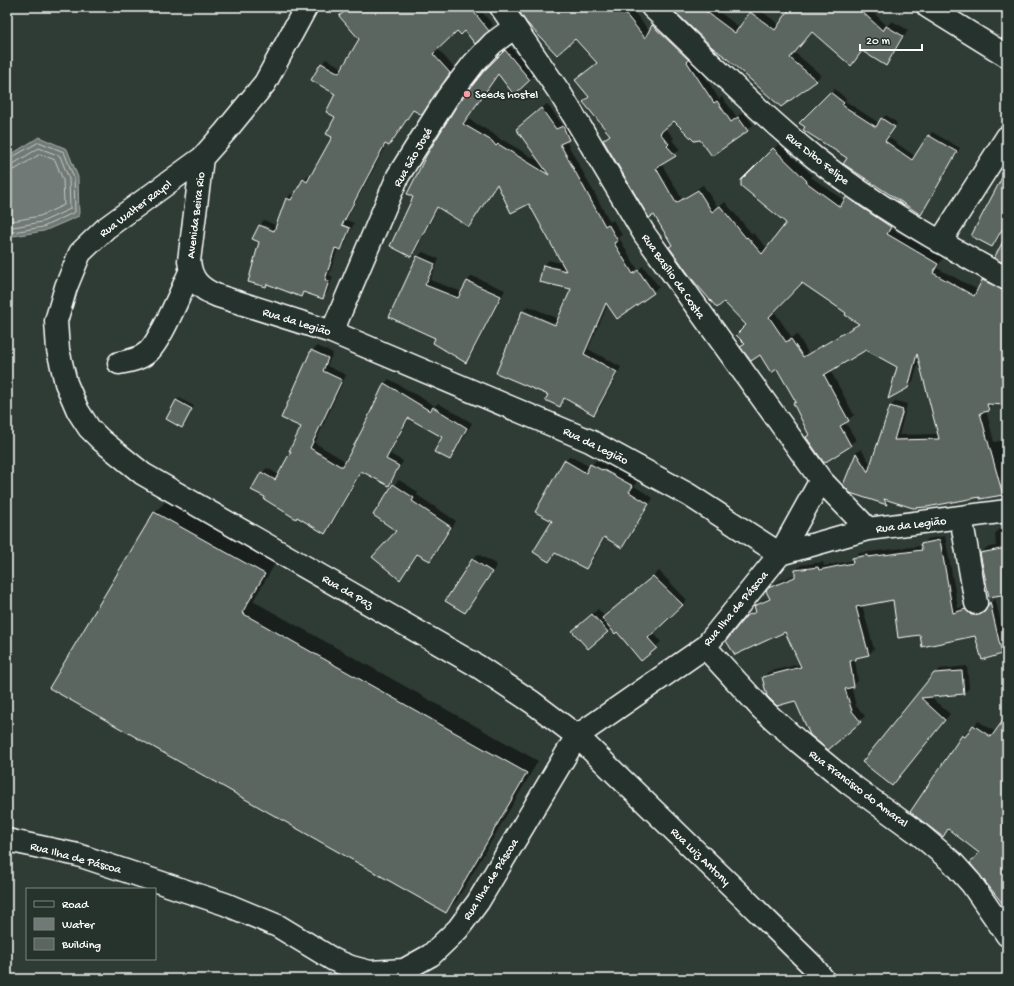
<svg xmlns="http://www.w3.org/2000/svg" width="1014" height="986" viewBox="0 0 1014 986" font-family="'Gochi Hand',sans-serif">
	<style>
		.water { fill: #707975; stroke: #a9afac }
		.shadow { fill: #0007; fill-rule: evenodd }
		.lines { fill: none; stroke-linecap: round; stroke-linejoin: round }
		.shore { stroke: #c6c9c8; stroke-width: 1 }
		.building { fill: #5b6661; stroke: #fff; fill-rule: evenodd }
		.minor-casing { stroke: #fff; stroke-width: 25 }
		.minor { stroke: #26332d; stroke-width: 22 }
		.poi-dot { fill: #ff9aa2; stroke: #26332d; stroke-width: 1.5 }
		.labels { text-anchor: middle; stroke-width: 4; stroke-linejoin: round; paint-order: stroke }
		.poi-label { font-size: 12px; fill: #fff; stroke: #26332d; text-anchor: start }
		.street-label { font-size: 12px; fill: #fff; stroke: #26332d }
	</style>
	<rect width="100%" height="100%" fill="#2f3b35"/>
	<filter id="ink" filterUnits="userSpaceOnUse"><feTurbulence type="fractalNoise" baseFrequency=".025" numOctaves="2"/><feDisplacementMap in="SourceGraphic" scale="8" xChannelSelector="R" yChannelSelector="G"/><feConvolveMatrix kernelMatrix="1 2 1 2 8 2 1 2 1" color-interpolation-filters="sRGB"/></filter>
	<g filter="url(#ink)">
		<path class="water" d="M39,137L67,149L78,177L79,216L44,231L7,237V157Z"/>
		<path class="shadow" d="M351,7H478L493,25L475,42L465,30L457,29L437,48L454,68L426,109L422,114L414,109L394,140L389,145L387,144L346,220L354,223L345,244L341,249L338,248L329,275L333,277L327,293L322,298L305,291L301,296L269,284L266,286L260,242L253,239L260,225V226L278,234L279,232L261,224L264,220L277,226L287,199L291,194L295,195L304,180L309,175L311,177L333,136L336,117L337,93L322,64L326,59L343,68L360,39Z
			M517,7H630L650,32L658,20L692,56L719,99L722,97L737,117L744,112L753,125L712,155L701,139L674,119L665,128L674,138L672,140L680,150L661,163L682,199L703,185L718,208L725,202L752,234L753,233L768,249L787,223L742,180L779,144L812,175L811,177L845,201L852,192L896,221L892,229L943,258L937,268L978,290L1007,297V404L994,403L986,410L994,442L1007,440V489L1002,494L890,500L887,503L851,492L845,485L856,453L861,449L871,465L891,406L896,401L907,404L899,435L939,434L920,358L913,381L908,387L898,367L866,349L830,370L854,415L845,422L856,440L824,462L794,403L796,401L777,368L761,354L742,347L745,343L748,325L670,247L673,244L654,213L604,140L610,134L590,96L582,75L598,62L575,37ZM802,282L848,312L859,323L808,353L797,334L792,338L774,311Z
			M671,7H713L740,28L756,7L780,25L792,7H868L887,26L892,21L908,30L891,59L886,64L862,51L813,31L794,52L821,75L816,80Z
			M510,46L534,75L529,79L499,74L467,118L497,136L502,141L503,140L542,163L522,124L547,104L562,124L568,122L574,134L566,141L610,222L613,220L622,235L619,238L638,270L643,266L659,287L618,317L608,304L588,349L621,367L599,409L594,413L566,398L560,406L549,394L497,373L523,311L560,327V326L524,310L528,306L559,319L572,289L544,265L549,260L564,264L530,203L498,183L469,226L438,207L416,251L411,256L391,245L484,72Z
			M835,89L846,99L845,101L879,123L886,115L897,123L888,137L916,157L932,132L960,148L920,214L801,123Z
			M1007,162V169L1004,167Z
			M1007,170V224L998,239L992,246Z
			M423,252L439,259L430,280L462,292L467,281L472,276L505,290L471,356L466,361L437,338L417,257Z
			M317,346L333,353L327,366L346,375L315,443L345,461L347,462L384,384L389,379L435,406L438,403L472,423L454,454L450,459L443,436L410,417L390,454L403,461L393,480L388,484L362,471L330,528L325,532L262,473L267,468L279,475L292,451L302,426L312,351Z
			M179,398L194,406L182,427L177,401Z
			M570,456L590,467L596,460L607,466L608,464L637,481L634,486L653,498L627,542L622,547L606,536L591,563L585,568L556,552L549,561L553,521L565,461Z
			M399,480L418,492L417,495L456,521L435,555L429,560L418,553L399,579L394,485Z
			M166,501L276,562L253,601L538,761L457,900L446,912L154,513Z
			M1000,529H1007V593L989,596L981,553L986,548L996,546L995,534Z
			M945,536L958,608L971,605L977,610H985L995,598L1007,648L1002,653L982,659L976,635L920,634L894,599L862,605L874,649L869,654L859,656L855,660L858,681L851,686L856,706L865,716L828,749L795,699L763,677L768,672L800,664L785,631L747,617L756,610L755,606L761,601L770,597L769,589L775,583L796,574V570L801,565L823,562L824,566L854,560L859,553L922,546L927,539Z
			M478,554L497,565L470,606L465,612L473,559Z
			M659,571L687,600L653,632L661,642L641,659L618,631L611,628L608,632L579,625L598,609L605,617Z
			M967,666L969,688L964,693L929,696L950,714L897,779L864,761L940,669Z
			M1007,718V908L981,853L949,829L943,835L963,736L967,731L969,733L978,721L996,732Z"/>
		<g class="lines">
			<path class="shore" d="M7,160L39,142L64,152L74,178L75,212L43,227L7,233
				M7,165L13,164L39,148L60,156L69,179L70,209L42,222L7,228
				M7,171L16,169L40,154L55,160L63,180L64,205L40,216L7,222"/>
		</g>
		<path class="building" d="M350,7H470L489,31L475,44L465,31L461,35L457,31L433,54L450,73L422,115L413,110L389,146L385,144L342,225L350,228L341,250L335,248L325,280L329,281L323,299L303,292L301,297L267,284L266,287L248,282L259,242L252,239L259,225L274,231L286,198L291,200L303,179L307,182L332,137L326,134L335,117L326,112L335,94L311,80L321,63L339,73L359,39L339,16Z
			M516,7H620L645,38L652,25L689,60L687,62L714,103L717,101L731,122L738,117L748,131L712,156L700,140L694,141L674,121L660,133L669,144L667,146L676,156L656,168L676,203L698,190L712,212L720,206L746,238L747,237L762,254L786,223L741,186V180L773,148L807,181L806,182L840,207L846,197L891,227L887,234L938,264L933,273L974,296L982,280L1007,291V405L987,404L989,411L980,413L1003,495L980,499V497L927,507L913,508L884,499L887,505L850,493L843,485L856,453L868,472L890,406L903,410L894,440L939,439L917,354L908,388L888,399L897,367L866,350L824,375L849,421L840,426L851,446L824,463L806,437L809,435L793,403L796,402L777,369L771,373L760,355L751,361L740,347L745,344L736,335L746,325L724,302L717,308L692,279L669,247L672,245L654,215L649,218L603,140L610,135L583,102L589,97L575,80L597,63L575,39L557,55L526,22ZM802,283L846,313L845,315L859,324L803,357L791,339L786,342L769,317Z
			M670,7H700L735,33L750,12L775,30L791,7H857L883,31L886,26L903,36L886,66L862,51L851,66L812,32L790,58L817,81L781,107L724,56L713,48Z
			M505,50L530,80L514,95L498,74L463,124L492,141L496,146L498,144L549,175L516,129L541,108L556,129L563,126L569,140L560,144L605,226L608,224L618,241L614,243L633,274L638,270L654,293L617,319L606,303L584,354L617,372L594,415L564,398L560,407L545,400L548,395L496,373L522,311L555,325L571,289L539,282L543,265L566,271L529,204L511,213L497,184L469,227L437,207L411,257L390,246L413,197L407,194L426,156L457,105L484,71Z
			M830,92L844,103L842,105L876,127L881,118L895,127L885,141L912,160L928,135L957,152L921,215L845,165L843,164L847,158L803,130L805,127L799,123Z
			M1007,168V221L992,247L971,236Z
			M1007,234V265L994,258Z
			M417,256L435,264L425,285L458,298L467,281L501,296L466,363L433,343L435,338L389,317Z
			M311,350L328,358L323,371L342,380L310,448L340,466H343L362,430L384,383L430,411L433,407L467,428L450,460L434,452L442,437L408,418L386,459L399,466L389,486L361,471L325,534L297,517L296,519L264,499L265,497L251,490L261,472L275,480L291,451H289L301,427L281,418Z
			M176,400L192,409L182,428L166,419Z
			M564,460L586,473L590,464L602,470V469L633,486L629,492L649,504L622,548L604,537L586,569L555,553L549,562L533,552L552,521L535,512Z
			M393,484L414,498L412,501L451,527L430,561L417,554L400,580L372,557L396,531L373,515Z
			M154,512L265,574L242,613L527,773L446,913L49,688Z
			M940,540L953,613L966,609L971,615H979L984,612L990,602L1002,654L982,660L975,636L922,647L920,635L898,638L893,600L856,607L869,655L856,658V660L850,661L854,687L845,689L852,711L861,722L828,750L810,735L795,701L777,706L767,696L762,677L801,667L785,632L735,655L726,641L746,616L756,612L754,606L770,599L766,591L768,588L795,577V570L818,567L819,570L853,563L852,558L868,555V557L922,550L920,544Z
			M1006,548L1007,594L989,597L980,553Z
			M472,559L492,572L465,613L445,601Z
			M653,576L683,605L648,638L657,648L641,661L617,632L615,634L602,618Z
			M592,614L608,632L588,649L572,631Z
			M962,671L964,694L921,698L945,720L892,786L862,762L934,673Z
			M1007,715V909L970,863L979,853L948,829L943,837L910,812L962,735L965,737L973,725L991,737Z"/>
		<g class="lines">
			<defs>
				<path id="minor" d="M306,7L265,83L225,132L202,158L106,228L80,253L66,287L56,321L58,350L66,383L78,411L89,428L101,440L143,474L476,665L532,702L577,736L747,901L812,965L823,979
					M501,7L560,93L645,235L821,480L868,529
					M652,7C706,58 757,111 815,158C874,205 941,243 1007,279
					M928,7L1007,56
					M202,158L189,261C191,280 200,289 218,296L332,332L590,441L689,495L780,554L868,529L1007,511
					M940,242L1007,137
					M332,332L398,176L447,98L474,63L493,43L515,27
					M119,363C130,361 140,359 148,352C162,339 181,291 190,272
					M961,517L976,603
					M705,647L762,709L799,742L850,784L919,834L952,862L971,883L1007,935
					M7,840L78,855L225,904L278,926L334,960L351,967L370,972L404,970L431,955L458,929L478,902L577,736L705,647L780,554L821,480"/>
			</defs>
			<use href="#minor" class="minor-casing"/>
			<use href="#minor" class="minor"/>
		</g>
	</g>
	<circle class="poi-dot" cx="467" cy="94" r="4"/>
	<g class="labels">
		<g class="poi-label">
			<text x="475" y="98">Seeds hostel</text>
		</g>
		<g class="street-label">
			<text transform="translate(412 157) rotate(-60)" y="4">Rua São José</text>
			<text transform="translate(818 158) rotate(38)" y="4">Rua Dibo Felipe</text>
			<text transform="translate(135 208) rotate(-37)" y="4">Rua Walter Rayol</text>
			<text transform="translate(195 215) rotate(-83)" y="4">Avenida Beira Rio</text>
			<text transform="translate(674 276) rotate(55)" y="4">Rua Basílio da Costa</text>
			<text transform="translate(297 321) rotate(17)" y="4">Rua da Legião</text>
			<text transform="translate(596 445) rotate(26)" y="4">Rua da Legião</text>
			<text transform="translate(911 524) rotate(-7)" y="4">Rua da Legião</text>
			<text transform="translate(348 591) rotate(30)" y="4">Rua da Paz</text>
			<text transform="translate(735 608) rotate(-50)" y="4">Rua Ilha de Páscoa</text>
			<text transform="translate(859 788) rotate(37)" y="4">Rua Francisco do Amaral</text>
			<text transform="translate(701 856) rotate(44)" y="4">Rua Luiz Antony</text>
			<text transform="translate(76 857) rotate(15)" y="4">Rua Ilha de Páscoa</text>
			<text transform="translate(490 879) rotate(-58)" y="4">Rua Ilha de Páscoa</text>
		</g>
	</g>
	<rect width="1014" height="986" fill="none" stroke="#26332d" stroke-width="24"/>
	<rect x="12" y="12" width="990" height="962" fill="none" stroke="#fff" stroke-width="1.5" filter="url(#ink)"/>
	<rect x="26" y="888" width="130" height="72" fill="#26332d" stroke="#7d8581"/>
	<rect x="34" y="901" width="20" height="6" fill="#26332d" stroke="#7d8581"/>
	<text x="62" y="908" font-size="12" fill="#ffffff">Road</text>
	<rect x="34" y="918" width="20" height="12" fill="#707975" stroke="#7d8581"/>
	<text x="62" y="928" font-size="12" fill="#ffffff">Water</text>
	<rect x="34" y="938" width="20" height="12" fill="#5b6661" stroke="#7d8581"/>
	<text x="62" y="948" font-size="12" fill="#ffffff">Building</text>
	<path d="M860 44v6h62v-6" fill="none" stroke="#ffffff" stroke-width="2"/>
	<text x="866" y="44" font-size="12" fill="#ffffff" stroke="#26332d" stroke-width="3" paint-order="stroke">20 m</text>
</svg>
